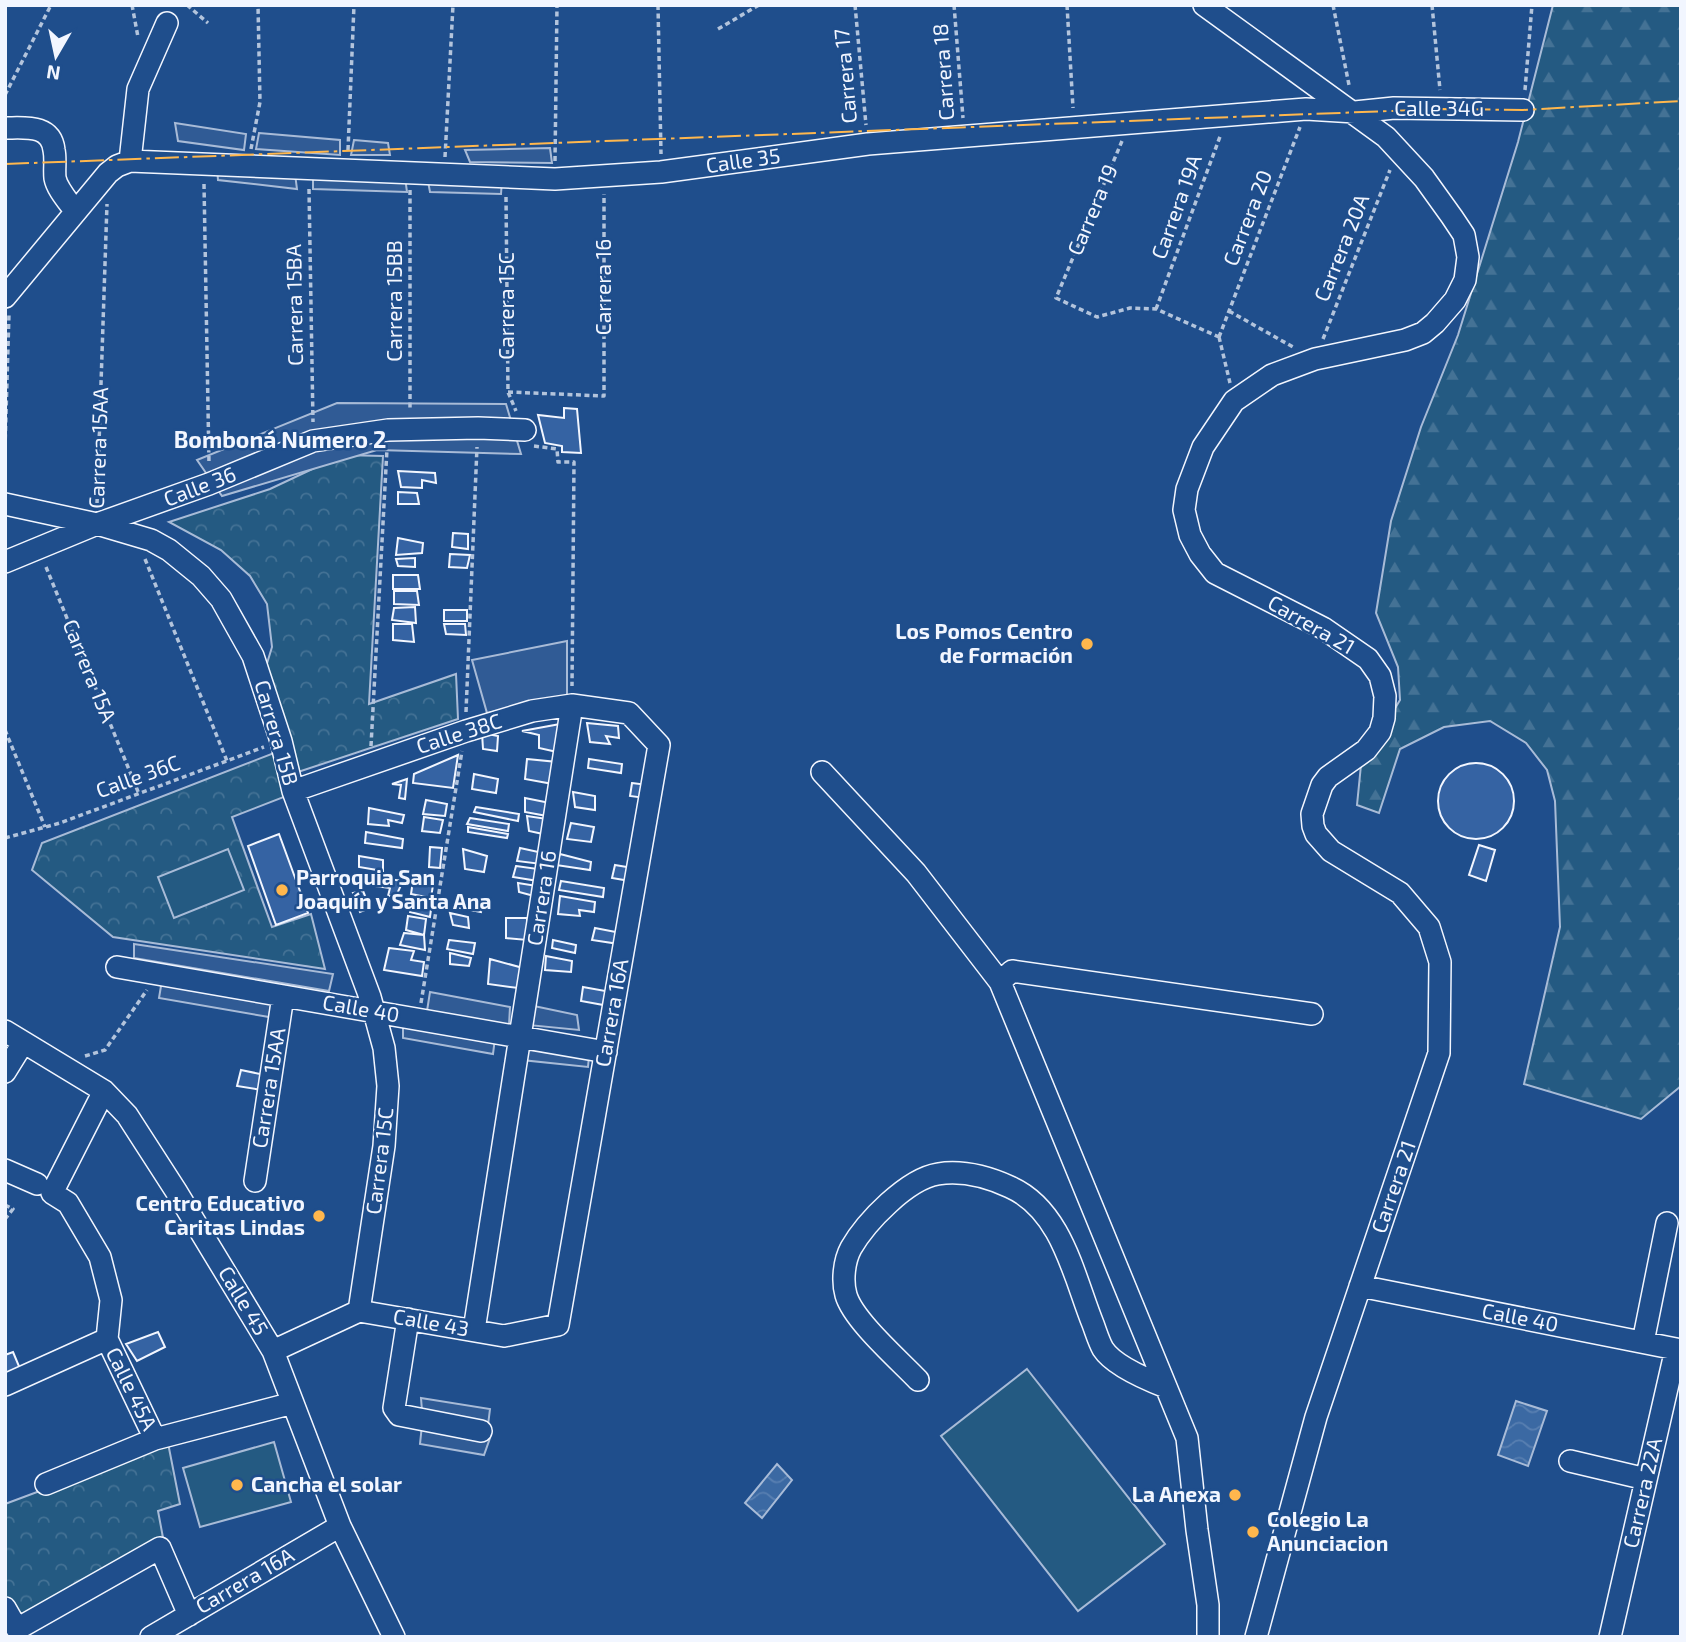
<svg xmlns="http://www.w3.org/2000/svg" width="1686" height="1642" viewBox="0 0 1686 1642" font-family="'Exo 2',sans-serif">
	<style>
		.forest { fill: url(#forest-firs); stroke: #a8bbd7; stroke-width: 2 }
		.park { fill: url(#park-crowns); stroke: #a8bbd7; stroke-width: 2 }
		.garden { fill: #245a82; stroke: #a8bbd7; stroke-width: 2 }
		.parking { fill: #305b95; stroke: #a8bbd7; stroke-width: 2 }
		.water { fill: url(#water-waves); stroke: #a8bbd7; stroke-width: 2 }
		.building { fill: #3563a3; stroke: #f2f6ff; stroke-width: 2 }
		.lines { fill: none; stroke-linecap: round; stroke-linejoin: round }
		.minor-casing { stroke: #f2f6ff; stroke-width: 24 }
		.path { stroke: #b3c4dc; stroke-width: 3.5; stroke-dasharray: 5 3.5; stroke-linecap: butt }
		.minor { stroke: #1f4e8c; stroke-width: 21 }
		.power { stroke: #ffb74d; stroke-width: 2; stroke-dasharray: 24 5 3.5 5; stroke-linecap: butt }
		.poi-dot { fill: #ffb74d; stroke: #1f4e8c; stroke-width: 2.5 }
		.labels { text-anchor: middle; stroke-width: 5; stroke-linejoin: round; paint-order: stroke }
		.street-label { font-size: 21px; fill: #f2f6ff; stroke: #1f4e8c }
		.poi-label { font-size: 21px; font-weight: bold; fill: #f2f6ff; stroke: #1f4e8c; text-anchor: end }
		.neighbourhood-label { font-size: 23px; font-weight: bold; fill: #f2f6ff; stroke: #1f4e8c }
	</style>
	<defs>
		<pattern id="forest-firs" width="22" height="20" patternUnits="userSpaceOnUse" patternTransform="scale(1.75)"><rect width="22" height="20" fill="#245a82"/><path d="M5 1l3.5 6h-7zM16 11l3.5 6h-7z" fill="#447295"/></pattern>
		<pattern id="park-crowns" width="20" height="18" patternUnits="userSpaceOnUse" patternTransform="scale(1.75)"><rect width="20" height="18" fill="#245a82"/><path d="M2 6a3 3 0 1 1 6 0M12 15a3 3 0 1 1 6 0" fill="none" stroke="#447295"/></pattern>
		<pattern id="water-waves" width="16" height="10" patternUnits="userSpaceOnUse" patternTransform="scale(1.75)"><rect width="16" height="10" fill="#3b69a3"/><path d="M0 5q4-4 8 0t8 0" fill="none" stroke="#587fb1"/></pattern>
	</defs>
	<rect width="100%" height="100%" fill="#1f4e8c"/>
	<path class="forest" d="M1553,5H1681V1086L1641,1119L1524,1084L1560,927L1555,801L1547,770L1526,743L1490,721L1444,727L1400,749L1379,813L1357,805L1361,765L1400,700L1398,667L1376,613L1391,521L1421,427L1458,335L1518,142Z"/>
	<path class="park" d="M342,455L383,456L369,704L456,674L458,719L295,773L262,680L272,647L267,604L250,576L221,550L169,522L270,489Z
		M274,753L289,795L232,817L272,927L311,914L325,969L113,937L32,870L42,843Z
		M168,1443L180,1504L158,1511L164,1543L20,1624L5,1600V1504Z"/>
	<path class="garden" d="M228,849L244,890L174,918L158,877Z
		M1027,1369L1165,1544L1078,1611L941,1436Z
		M274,1442L291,1502L200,1527L183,1468Z"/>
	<path class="parking" d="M175,123L246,134L244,150L178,141Z
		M259,133L340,140V155L256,149Z
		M354,140L388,143L390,155H351Z
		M550,148L552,163L470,162L465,150Z
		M217,167L295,174L297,189L218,180Z
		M313,173L405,177L407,192L313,189Z
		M427,176L502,180L501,194L430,192Z
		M337,403L506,404L521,454L377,450L222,496L197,460Z
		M567,641V698L487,713L472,660Z
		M134,944L333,974L329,991L134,958Z
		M162,980L272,998L269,1017L159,998Z
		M430,992L510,1007L509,1025L427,1011Z
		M534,1006L577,1015L579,1030L528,1025Z
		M403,1022L495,1038L493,1054L403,1038Z
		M525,1043L589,1056L588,1067L522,1060Z
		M421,1398L490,1409L488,1425L422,1411Z
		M422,1425L490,1438L484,1455L420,1444Z"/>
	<path class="water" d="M1516,1401L1547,1411L1528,1466L1498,1455Z
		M777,1464L792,1480L762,1518L745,1503Z"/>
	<path class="building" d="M564,408L577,409L581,453L562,452V446L545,443L538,415L564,418Z
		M398,471L435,473L436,483L422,480V488L401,487Z
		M398,492L417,493L419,504H398Z
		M453,533L468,534V549L452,547Z
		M398,538L423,543L422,553L396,555Z
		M450,554L470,555L467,568L449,567Z
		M415,558V567L398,566L396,559Z
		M393,575H418L420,589H393Z
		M394,591H417L419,605L394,604Z
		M415,607L416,623L392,620L394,608Z
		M444,610H467V621H444Z
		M393,624H412L414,642L393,640Z
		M444,624H465L466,635L446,634Z
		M587,723L618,726L619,738L606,736L610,744L590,742Z
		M560,724L557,752L539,748V735L522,731Z
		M482,733L498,736L497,751L483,749Z
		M458,755L453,788L413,783L414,774Z
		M527,759L557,762L553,784L525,779Z
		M589,759L622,764L621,773L588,768Z
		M1438 801a38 38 0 1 1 76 0a38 38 0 1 1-76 0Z
		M474,774L498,779L496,793L472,789Z
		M407,779L405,799L399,798L401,785L392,784Z
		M632,783L648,785L645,798L630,796Z
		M573,792L595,796V810L575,807Z
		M525,798L550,803L547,816L525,812Z
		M426,800L447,804L445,816L423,814Z
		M476,807L519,814L518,821L474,812Z
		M369,808L404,815L402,823L388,820L389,826L368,824Z
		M527,816L547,819L543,834L529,831Z
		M424,817L443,820L440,833L422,831Z
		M470,818L509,824L508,831L467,824Z
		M571,823L594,827L591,842L567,839Z
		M468,827L508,834L507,838L468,832Z
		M366,832L403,839L402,848L365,843Z
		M279,834L308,913L276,925L248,846Z
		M1479,845L1495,850L1486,881L1469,875Z
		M430,847L442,848L440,868L429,867Z
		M520,848L543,853L541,864L517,861Z
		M463,849L487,856L484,872L465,869Z
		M560,854L591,862L590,870L556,865Z
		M359,856L383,860V871L359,867Z
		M615,865L633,868L630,881L612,878Z
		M516,866L538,869V881L513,877Z
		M360,875L403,881L396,896H388L390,888L361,884Z
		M413,881L433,885L431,898L411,894Z
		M561,881L604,888L603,897L559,890Z
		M518,883L537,886L534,896L519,892Z
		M363,891L370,908L360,912L353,893Z
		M560,896L595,902L594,912L579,910L580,916L558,914Z
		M411,898L432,902L430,917L410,912Z
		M456,898L483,902L481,912L455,907Z
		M450,913L468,917L469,928L453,925Z
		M408,916L426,919L424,935L406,930Z
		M506,918H527V940L506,938Z
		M595,928L621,933L619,944L592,940Z
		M404,933L424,935L425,950L400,945Z
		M449,940L475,943L473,954L447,949Z
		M553,940L576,945L575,953L552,948Z
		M389,948L414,951L411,960L424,962L422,976L384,970Z
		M450,953L471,958L469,966L450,964Z
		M546,956L572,961L571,972L545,970Z
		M490,959L523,968L518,988L488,984Z
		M583,987L611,992L609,1006L581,1001Z
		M241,1070L265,1075L262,1090L237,1086Z
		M158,1332L165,1347L137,1361L126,1344Z
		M13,1352L21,1371L5,1376V1355Z"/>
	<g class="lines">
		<defs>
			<path id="minor" d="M1204,5L1386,137L1424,178L1452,217L1464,235L1468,257L1465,280L1455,300L1435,323L1423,333L1405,340L1315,359L1272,375L1234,401L1203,447L1187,489L1184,510L1190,535L1200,554L1215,573L1323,628L1368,659L1380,676L1385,696L1384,718L1380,732L1366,750L1328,777L1322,785L1312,814L1313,826L1316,834L1331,851L1400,893L1429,927L1440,962L1439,1053L1316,1417L1256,1637
				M5,128C25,128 51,124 54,150C56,159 54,169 55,178C57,189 68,201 75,211
				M130,161L138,89L167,23
				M5,297L108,173L117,166L130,161L555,179L661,172L868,144L1306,109L1355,112L1394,108L1523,110
				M5,504L97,524L151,540L169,550L201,576L221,599L253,656L281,741L293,791L370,997L384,1048L388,1086L384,1146L359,1311
				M5,562L97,524L209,484L313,441L388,430L478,428L525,430
				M822,772L916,873L1000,982
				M293,791L466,731L532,711L572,705L629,713L659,745L558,1325L504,1336L359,1311
				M117,967L606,1052
				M5,1031L104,1091L127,1115L176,1191L273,1351L340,1526L394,1637
				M5,1072L23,1043
				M104,1091L52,1193L68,1203L100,1257L111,1300L107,1339
				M5,1170L37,1184
				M255,1181L283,996
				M1360,1286L1681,1350
				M408,1319L394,1408L399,1415L481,1431
				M474,1330L572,705
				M107,1339L155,1439
				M1643,1342L1667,1223
				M273,1351L359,1311
				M918,1380C899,1360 853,1320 846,1295C842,1281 844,1261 851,1248C866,1222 907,1179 938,1174C963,1170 988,1177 1010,1187C1062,1210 1074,1277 1093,1324C1096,1332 1099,1342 1103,1349C1114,1366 1148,1380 1166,1387
				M5,1385L107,1339
				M1570,1461L1646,1479
				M46,1484L155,1439L293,1403
				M5,1608L17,1629L160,1548L189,1615
				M151,1637L340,1526
				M1208,1637V1605L1197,1530L1187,1438L1000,982L1012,971L1312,1014
				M1610,1637L1676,1349"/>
		</defs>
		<use href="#minor" class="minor-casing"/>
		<path class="path" d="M132,5L138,37
			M187,5L208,23
			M658,5L661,154
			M855,5L866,125
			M954,5L963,118
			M1067,5L1073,108
			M1333,5L1349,85
			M1432,5L1440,90
			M718,29L759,5
			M1525,90L1532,5
			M5,95L51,5
			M1122,141L1056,298L1097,317L1130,308L1156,309L1219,337
			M251,149L260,102L258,5
			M348,150L354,5
			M445,157L453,5
			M555,161L557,5
			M204,184L209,463
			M309,189L313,422
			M410,190V410
			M506,197L508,392L516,411
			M1156,309L1221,134
			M1229,311L1293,347
			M1219,337L1300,127
			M1219,337L1230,383
			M1323,339L1390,170
			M508,392L604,396V194
			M534,446L557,449L558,462H574L572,686
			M5,448L9,314
			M97,504L107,204
			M145,559L227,761
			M46,567L139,794
			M466,712L477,447
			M5,730L45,827
			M371,746L387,449
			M5,838L60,823L264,747
			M421,1003L462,751
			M85,1056L105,1050L147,990
			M5,1205L13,1209L5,1219"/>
		<use href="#minor" class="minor"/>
		<path class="power" d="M5,164L1442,109L1523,110L1681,101"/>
	</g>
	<g class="poi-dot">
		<circle cx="1087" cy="644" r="7"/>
		<circle cx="282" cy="890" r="7"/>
		<circle cx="319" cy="1216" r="7"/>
		<circle cx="237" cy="1485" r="7"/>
		<circle cx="1235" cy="1495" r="7"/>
		<circle cx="1253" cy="1532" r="7"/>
	</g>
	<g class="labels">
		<g class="street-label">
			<text transform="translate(944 72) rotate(-94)" y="7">Carrera 18</text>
			<text transform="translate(846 76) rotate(-95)" y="7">Carrera 17</text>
			<text x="1439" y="116">Calle 34G</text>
			<text transform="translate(743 161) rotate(-8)" y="7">Calle 35</text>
			<text transform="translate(1177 207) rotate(-70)" y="7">Carrera 19A</text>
			<text transform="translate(1093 210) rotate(-67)" y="7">Carrera 19</text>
			<text transform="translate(1248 218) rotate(-69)" y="7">Carrera 20</text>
			<text transform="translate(1342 248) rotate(-68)" y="7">Carrera 20A</text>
			<text transform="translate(604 287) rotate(-90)" y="7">Carrera 16</text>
			<text transform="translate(395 301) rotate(-90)" y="7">Carrera 15BB</text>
			<text transform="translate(295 305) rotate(-91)" y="7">Carrera 15BA</text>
			<text transform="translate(507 306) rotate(-90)" y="7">Carrera 15C</text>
			<text transform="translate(99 448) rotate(-88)" y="7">Carrera 15AA</text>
			<text transform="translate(200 487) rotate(-21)" y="7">Calle 36</text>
			<text transform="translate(1311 625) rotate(30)" y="7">Carrera 21</text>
			<text transform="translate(89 671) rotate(68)" y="7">Carrera 15A</text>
			<text transform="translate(276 733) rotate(74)" y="7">Carrera 15B</text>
			<text transform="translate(459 734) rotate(-18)" y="7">Calle 38C</text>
			<text transform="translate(138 777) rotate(-20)" y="7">Calle 36C</text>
			<text transform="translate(542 898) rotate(-81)" y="7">Carrera 16</text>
			<text transform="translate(361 1009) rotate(10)" y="7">Calle 40</text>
			<text transform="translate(612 1013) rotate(-80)" y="7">Carrera 16A</text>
			<text transform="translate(269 1088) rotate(-81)" y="7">Carrera 15AA</text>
			<text transform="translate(380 1161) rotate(-83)" y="7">Carrera 15C</text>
			<text transform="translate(1394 1187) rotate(-71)" y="7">Carrera 21</text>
			<text transform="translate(243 1301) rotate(59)" y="7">Calle 45</text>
			<text transform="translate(1520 1318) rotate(11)" y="7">Calle 40</text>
			<text transform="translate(431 1323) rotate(10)" y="7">Calle 43</text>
			<text transform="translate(131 1389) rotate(64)" y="7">Calle 45A</text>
			<text transform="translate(1643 1493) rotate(-77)" y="7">Carrera 22A</text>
			<text transform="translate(245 1581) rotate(-30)" y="7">Carrera 16A</text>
		</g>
		<g class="poi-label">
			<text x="1073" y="639">Los Pomos Centro<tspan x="1073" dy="24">de Formación</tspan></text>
			<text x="296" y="885" text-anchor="start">Parroquia San<tspan x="296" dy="24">Joaquín y Santa Ana</tspan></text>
			<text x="305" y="1211">Centro Educativo<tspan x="305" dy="24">Caritas Lindas</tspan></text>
			<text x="251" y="1492" text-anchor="start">Cancha el solar</text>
			<text x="1221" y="1502">La Anexa</text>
			<text x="1267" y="1527" text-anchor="start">Colegio La<tspan x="1267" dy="24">Anunciacion</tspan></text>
		</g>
		<g class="neighbourhood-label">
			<text x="280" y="448">Bomboná Numero 2</text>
		</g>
	</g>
	<rect width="1686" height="1642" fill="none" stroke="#f2f6ff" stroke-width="14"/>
	<g transform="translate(56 56) rotate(189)" stroke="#1f4e8c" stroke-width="5" paint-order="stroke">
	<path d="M0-5L12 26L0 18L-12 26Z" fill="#f2f6ff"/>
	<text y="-10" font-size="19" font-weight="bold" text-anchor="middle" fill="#f2f6ff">N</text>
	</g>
</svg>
